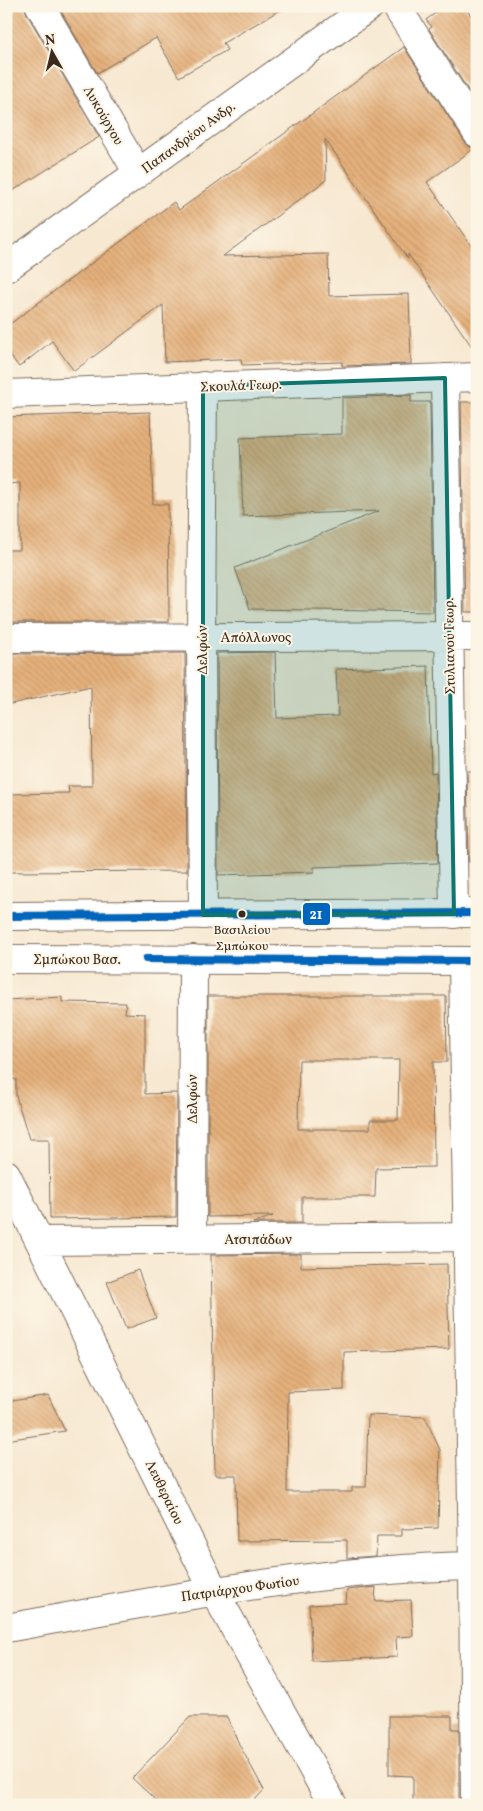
<svg xmlns="http://www.w3.org/2000/svg" width="483" height="1811" viewBox="0 0 483 1811" font-family="Vollkorn,serif">
	<style>
		.building { fill: url(#building-back-hatch); fill-rule: evenodd }
		.lines { fill: none; stroke-linecap: round; stroke-linejoin: round }
		.street-casing { stroke: #7d6c5d; stroke-width: 30 }
		.secondary-casing { stroke: #7d6c5d; stroke-width: 30 }
		.street { stroke: #fff; stroke-width: 28 }
		.secondary { stroke: #fff; stroke-width: 28 }
		.bus-1-casing { stroke: #fcf5e5; stroke-width: 11 }
		.bus-1 { stroke: #0065bd; stroke-width: 8 }
		.marked { fill: #0f766e; fill-opacity: 0.2; stroke: #0f766e; stroke-width: 4; stroke-linejoin: round }
		.bus-dot { fill: #3b2a1e; stroke: #fcf5e5; stroke-width: 2 }
		.labels { text-anchor: middle; stroke-width: 4; stroke-linejoin: round; paint-order: stroke }
		.bus-label { font-size: 13px; fill: #3b2a1e; stroke: #fcf5e5 }
		.street-label { font-size: 14px; fill: #3b2a1e; stroke: #fcf5e5 }
		.line-badge { stroke: #fcf5e5; stroke-width: 2 }
		.badge-label { font-size: 14px; text-anchor: middle; font-weight: bold; fill: #fff }
	</style>
	<defs>
		<pattern id="building-back-hatch" width="6" height="6" patternUnits="userSpaceOnUse" patternTransform="scale(1.25)"><rect width="6" height="6" fill="#e5b17c"/><path d="M-1 5l2 2M0 0l6 6M5-1l2 2" fill="none" stroke="#c5986b"/></pattern>
	</defs>
	<rect width="100%" height="100%" fill="#fcf5e5"/>
	<filter id="ink" filterUnits="userSpaceOnUse"><feTurbulence type="fractalNoise" baseFrequency=".02" numOctaves="2"/><feDisplacementMap in="SourceGraphic" scale="10" xChannelSelector="R" yChannelSelector="G"/><feConvolveMatrix kernelMatrix="1 2 1 2 8 2 1 2 1" color-interpolation-filters="sRGB"/></filter>
	<filter id="wash" filterUnits="userSpaceOnUse"><feTurbulence type="fractalNoise" baseFrequency=".0096" numOctaves="4" result="noise"/><feDisplacementMap in="SourceGraphic" scale="20" xChannelSelector="R" yChannelSelector="G"/><feGaussianBlur stdDeviation="1.12" result="paint"/><feColorMatrix in="noise" values="0 0 0 0 0 0 0 0 0 0 0 0 0 0 0 0 0 1.4 0 .05"/><feComposite in="paint" operator="in"/></filter>
	<g filter="url(#wash)">
		<rect width="100%" height="100%" fill="#f7e8d1"/>
		<g id="blocks">
			<path class="building" d="M6,6H24L27,14L99,137L6,195Z
				M58,6H287L223,43L227,50L179,77L156,38L97,73Z
				M445,6H464L477,24V104L429,29L432,27L426,20Z
				M404,47L464,141L469,147L475,148L427,182L477,254V354L408,254V259L325,139L326,180L223,256L328,254L329,296L409,294L411,364L342,366V362L242,365L241,359L165,362L163,305L74,371L52,341L19,367L6,350V327L174,202L179,210Z
				M411,395V402H430L433,612L250,609L235,568L379,511L243,516L240,438L342,434V398Z
				M461,402H477V612H465Z
				M150,412L153,504H168L169,622H6V550H20V483L6,484V417Z
				M275,652L277,718L338,716L336,669L428,666L431,773L436,772L438,863L314,867V872L218,875L217,653Z
				M185,653L187,871L6,872V794L69,793L68,786H92L91,686L6,705V654Z
				M467,771H477V862H469Z
				M208,996H446L447,1062H433L434,1167L376,1168L375,1197H302V1223H253L273,1216L208,1217ZM299,1060H399L398,1120H370V1129H298Z
				M62,997V1002L126,1003L125,1013L145,1014V1094L177,1093L176,1217L50,1219L49,1139H29L16,1096V1079L6,1080V1000Z
				M301,1254V1267L447,1264L449,1349L344,1352V1390L288,1392L287,1492H352V1487H366L368,1415L425,1417L440,1450L438,1528L402,1529V1536H377L376,1556L347,1558V1540L237,1541L236,1475H215L211,1255Z
				M138,1270L156,1318L126,1329L107,1282Z
				M48,1395L65,1431L6,1440V1402Z
				M376,1587L375,1601L411,1600L413,1636L396,1637L397,1657L312,1661L309,1605L346,1603L347,1590Z
				M389,1716H452V1729H459V1805H413V1776L389,1775Z
				M190,1717H227L239,1744L264,1790L250,1805H161L132,1778Z"/>
		</g>
	</g>
	<g filter="url(#ink)">
		<use href="#blocks" fill-opacity="0" stroke="#7d6c5d" stroke-width="1"/>
		<g class="lines">
			<defs>
				<path id="street" d="M40,6L138,173
					M396,6L477,133
					M445,378L454,914
					M6,394L477,377
					M6,638L477,636
					M203,915L201,637L203,386
					M463,962L473,1566L475,1805
					M6,1174L214,1591L333,1805
					M192,1239L193,959
					M40,1241L477,1237
					M6,1628C162,1600 318,1568 477,1566"/>
				<path id="secondary" d="M6,268L370,6
					M6,916L477,913
					M6,959L477,961"/>
			</defs>
			<use href="#street" class="street-casing"/>
			<use href="#secondary" class="secondary-casing"/>
			<use href="#street" class="street"/>
			<use href="#secondary" class="secondary"/>
			<defs>
				<path id="bus-1" d="M6,916L477,913
					M146,959L477,961"/>
			</defs>
			<use href="#bus-1" class="bus-1-casing"/>
			<use href="#bus-1" class="bus-1"/>
		</g>
	</g>
	<path class="marked" d="M445,378L454,914L203,915V386Z"/>
	<circle class="bus-dot" cx="242" cy="914" r="4.5"/>
	<g class="labels">
		<g class="bus-label">
			<text x="242" y="934">Βασιλείου<tspan x="242" dy="16">Σμπώκου</tspan></text>
		</g>
		<g class="street-label">
			<text transform="translate(104 115) rotate(60)" y="5">Λυκούργου</text>
			<text transform="translate(188 137) rotate(-36)" y="5">Παπανδρέου Ανδρ.</text>
			<text transform="translate(241 385) rotate(-2)" y="5">Σκουλά Γεωρ.</text>
			<text x="256" y="642">Απόλλωνος</text>
			<text transform="translate(449 646) rotate(-91)" y="5">Στυλιανού Γεωρ.</text>
			<text transform="translate(202 650) rotate(-90)" y="5">Δελφών</text>
			<text x="77" y="964">Σμπώκου Βασ.</text>
			<text transform="translate(192 1099) rotate(-90)" y="5">Δελφών</text>
			<text x="258" y="1244">Ατσιπάδων</text>
			<text transform="translate(165 1492) rotate(64)" y="5">Λευθεραίου</text>
			<text transform="translate(240 1588) rotate(-8)" y="5">Πατριάρχου Φωτίου</text>
		</g>
	</g>
	<rect class="line-badge" x="302" y="902" width="29" height="24" rx="5" fill="#0065bd"/>
	<g class="badge-label">
		<text x="316" y="919">21</text>
	</g>
	<rect width="483" height="1811" fill="none" stroke="#fcf5e5" stroke-width="25"/>
	<g transform="translate(52 52) rotate(352)" stroke="#fcf5e5" stroke-width="4" paint-order="stroke">
	<path d="M0-4L9 19L0 12L-9 19Z" fill="#3b2a1e"/>
	<text y="-8" font-size="14" font-weight="bold" text-anchor="middle" fill="#3b2a1e">N</text>
	</g>
</svg>
